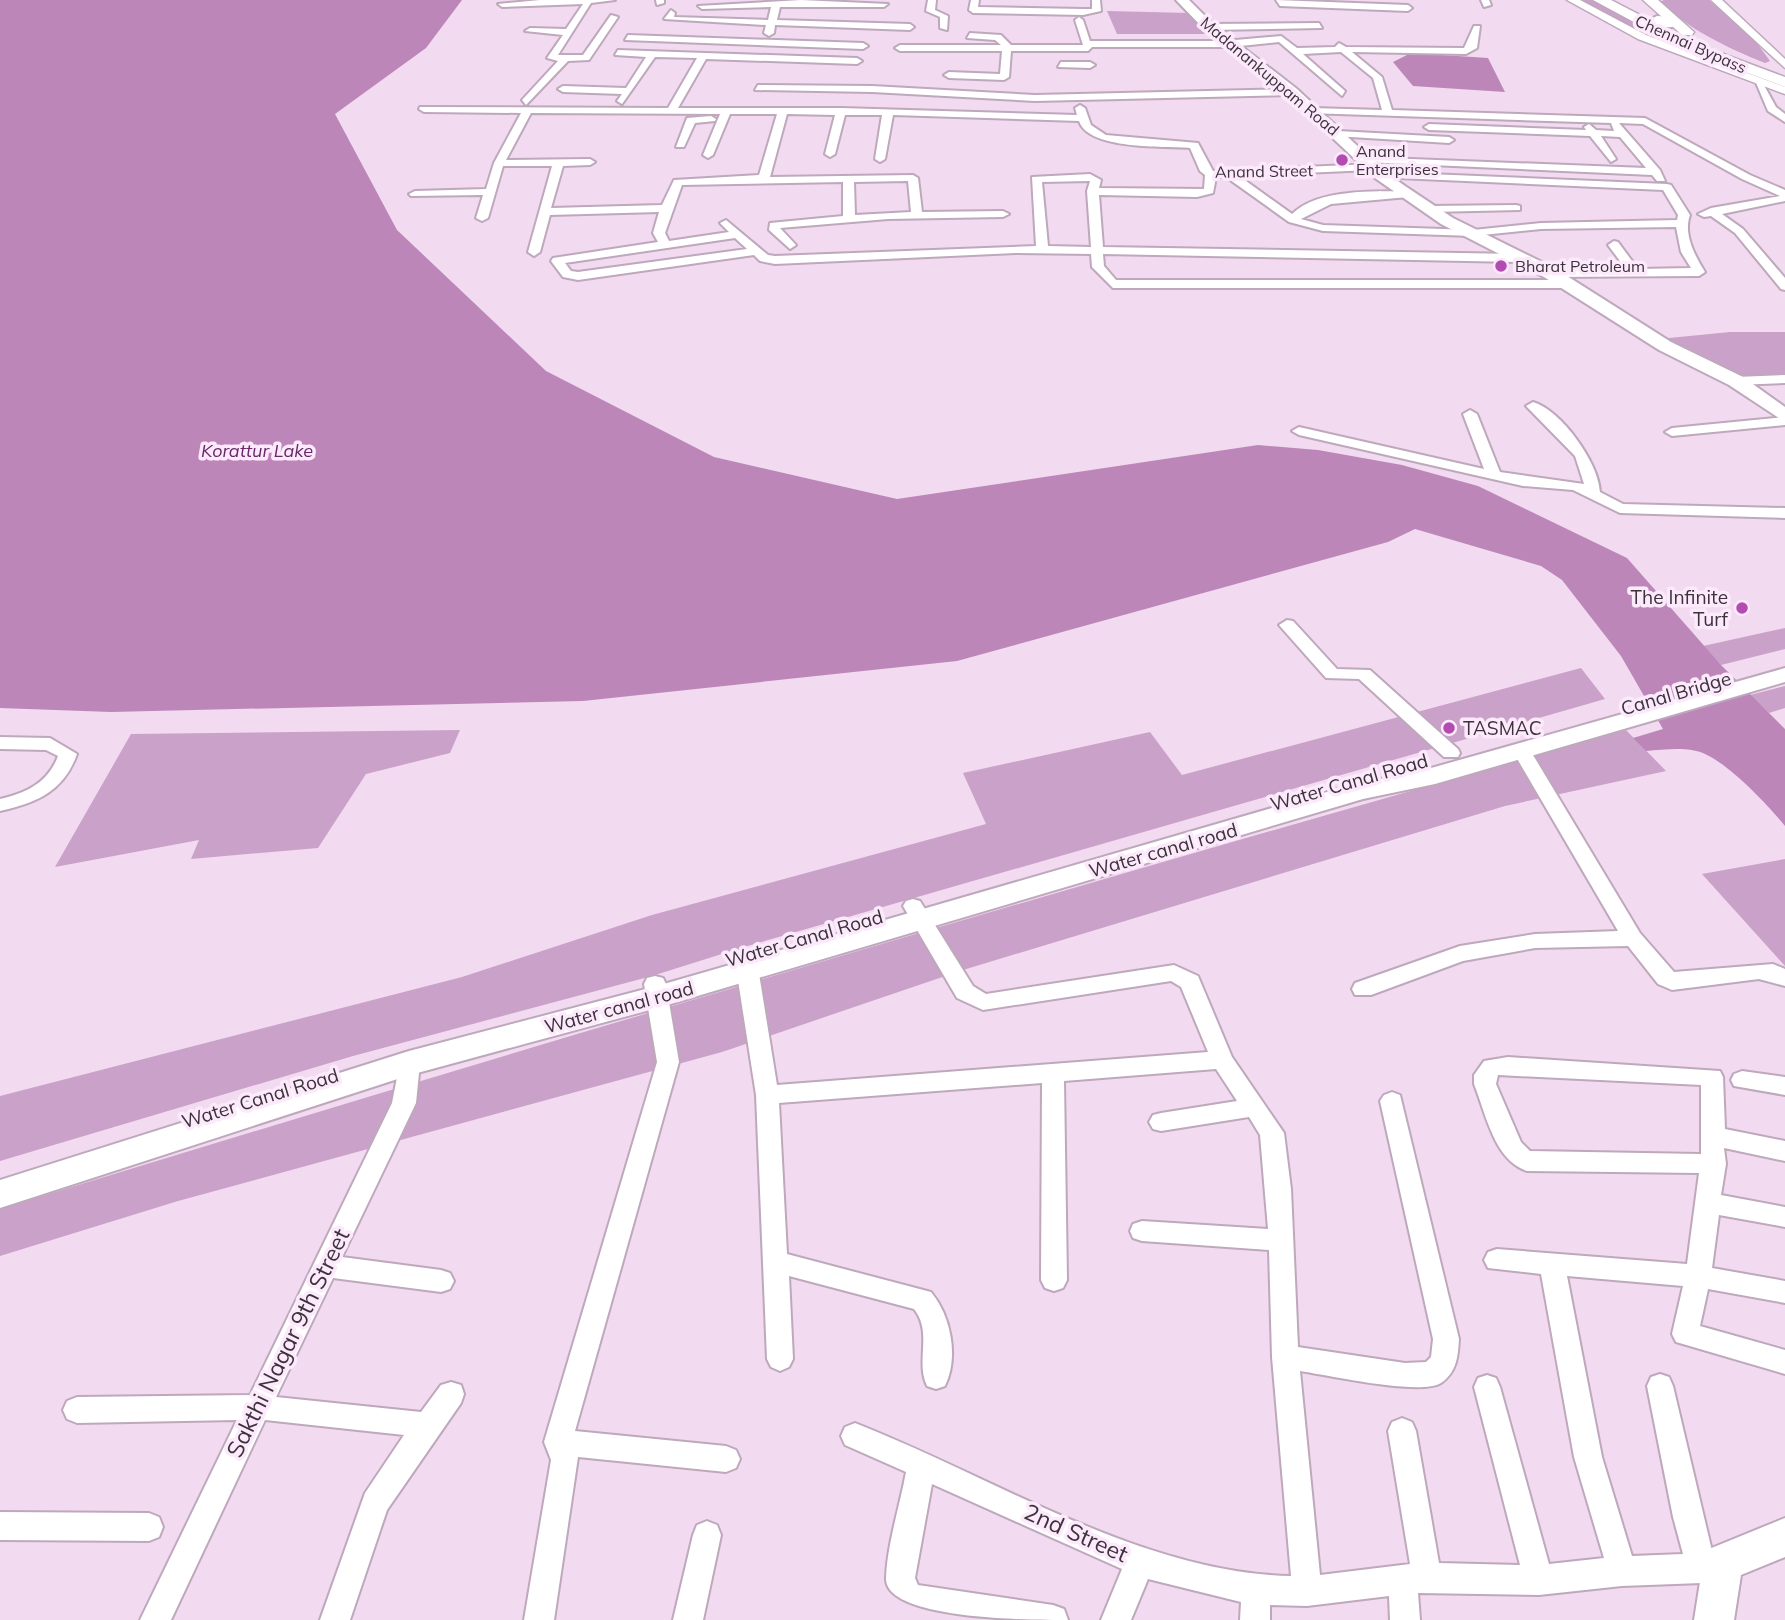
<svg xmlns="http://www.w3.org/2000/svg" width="1785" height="1620" viewBox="0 0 1785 1620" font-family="Mulish,sans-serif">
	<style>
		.green { fill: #caa1c8 }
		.water { fill: #bc86b9 }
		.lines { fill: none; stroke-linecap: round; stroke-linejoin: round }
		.minor-casing { stroke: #bea8bc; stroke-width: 4 }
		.tertiary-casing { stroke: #bea8bc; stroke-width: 3 }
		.secondary-casing { stroke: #bea8bc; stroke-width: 4 }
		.trunk-casing { stroke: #bea8bc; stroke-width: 3 }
		.motorway-casing { stroke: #bea8bc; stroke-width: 4 }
		.minor { fill: #fff; fill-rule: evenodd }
		.tertiary { fill: #fff; fill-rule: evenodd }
		.secondary { fill: #fff; fill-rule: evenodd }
		.trunk { fill: #fff; fill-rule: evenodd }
		.motorway { fill: #fff; fill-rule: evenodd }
		.poi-dot { fill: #b24cb0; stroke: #fce9fb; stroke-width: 2.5 }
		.labels { text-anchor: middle; stroke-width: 7; stroke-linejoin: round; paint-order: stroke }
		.far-street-label { font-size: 16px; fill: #3b323a; stroke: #fce9fb }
		.far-poi-label { font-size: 16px; fill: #3b323a; stroke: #fce9fb; text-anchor: start }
		.far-water-label { font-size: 18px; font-style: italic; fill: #682867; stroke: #fce9fb }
		.poi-label { font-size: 19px; fill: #3b323a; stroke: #fce9fb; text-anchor: end }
		.street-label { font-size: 19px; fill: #3b323a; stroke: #fce9fb }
		.near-street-label { font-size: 23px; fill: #3b323a; stroke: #fce9fb }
	</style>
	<rect width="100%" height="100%" fill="#f2daf0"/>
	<path class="green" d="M1576,0H1595L1687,48L1766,77L1760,79L1647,38Z
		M1664,0H1709L1754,39L1770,61L1765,63C1725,47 1691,30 1659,2Z
		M1107,11L1190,13L1213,34H1117Z
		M1730,332H1785V376L1738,377L1659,339Z
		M1785,628V649L1721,665L1703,646Z
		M1581,668L1605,699L744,947L652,976L353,1056L0,1161V1096L462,977L652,915L986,824L963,773L1150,732L1182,775Z
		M1785,686V708L1769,713L1750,695Z
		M460,730L450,753L366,774L318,848L191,859L199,840L55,867L131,734Z
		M1626,730L1666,771L1505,806L963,970L722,1052L178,1201L0,1256V1209C540,1043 1082,883 1626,730Z
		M1785,859V966L1702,874Z"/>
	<path class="water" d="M0,0H462L426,48L335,114L397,230L546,371L714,457L897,499L1258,445L1318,450L1402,465L1478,486L1627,558L1721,665L1785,729V826C1768,805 1730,765 1705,754C1687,746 1665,750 1646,751L1633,738L1663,729L1621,656L1562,580L1541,566L1415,529L1388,542L957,661L583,701L111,712L0,708Z
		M1411,53L1488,58L1505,92L1413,86L1393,62Z"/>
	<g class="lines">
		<defs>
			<path id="minor" d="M540,0H615L591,3L558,55H583L611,15L618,17L589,60L568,61L526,105L522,100L558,61L547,58L563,35L525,31L530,28L566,29L583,4L502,7L498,4Z
				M656,0H664V3L657,5Z
				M801,0L888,4L884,7H780L777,20L910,24L914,27L910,30L775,25L774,33L769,36L764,33L766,25L664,19L671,10L675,13L674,17L768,20L771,7L702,9L698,6Z
				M928,0H936L935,10L948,16L947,30L940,28V17L926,11Z
				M971,0H979L978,7L1083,9H1092V0H1100L1101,11L1083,15L973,13L969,10Z
				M1276,0L1408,5L1412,8L1408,11L1280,6Z
				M1481,0H1489L1491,5L1484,7Z
				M1079,17L1083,20L1090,41H1224L1281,36L1297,48L1335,47L1339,43L1346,47L1464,48L1474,26H1480L1477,48L1466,54L1352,52L1382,77L1392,110L1645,118L1750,175L1785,190V201L1722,214L1743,229L1785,278V290L1781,289L1735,233L1711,216L1704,217L1698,214L1711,208L1780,196L1742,179L1643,124L1619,123L1660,170L1665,181H1657L1652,175L1364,162L1360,161V157L1646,168L1620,137L1601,136L1616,159L1611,162L1590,136L1429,130L1424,127L1429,124L1586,130L1584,127L1589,124L1596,130L1614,131L1611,123L1308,113L1307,111L1312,108L1382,110L1373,78L1341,52L1303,54L1345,91L1342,96L1279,42L1231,47H1092L1088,51H1011L1009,77L1004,80L949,78L944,75L949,72L1000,74L1002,51H900L895,48L900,45H1001L995,40L967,38L970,33L1001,35L1011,45H1083L1075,20Z
				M1319,23L1322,28L1209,30L1205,27L1209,24Z
				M628,35L863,43L868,46L863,49L625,40Z
				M618,50L857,58L862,61L857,64L706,59L678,108H841L1077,115L1075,108L1080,105L1085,108L1091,125L1106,135L1198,143L1213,171L1371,164L1376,167L1371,170L1239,176L1292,214C1319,188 1373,192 1408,191L1414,194L1408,197L1331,204L1301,219L1323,225L1473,230L1541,223L1677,220L1678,215L1663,190L1376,177L1375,175L1380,172L1667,184L1671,185L1690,215C1683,234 1695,256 1705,272L1699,276L1550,277L1544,273L1550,269H1626L1608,245L1614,241L1618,242L1638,269L1691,268L1681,252L1676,227L1541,229L1473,236L1323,231L1289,222L1226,177H1216L1213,193L1197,197L1099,195L1103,247L1518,254L1524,258L1518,262L1103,254L1104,266L1116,280H1568L1574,284L1568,288H1113L1092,267L1091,254L1016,253L775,264L760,261L754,255L578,280L563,277L551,261L553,258L658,242L653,233L659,212L550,215L540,252L534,256L528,252L552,166H503L488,218L482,221L476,218L483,195L411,196L409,194L415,191L486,189L494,163L521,113L424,112L419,109L420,107L668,108L697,58L655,57L622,104L617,101L622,94L563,92L558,89L563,86L626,88L646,57L615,55ZM531,113L720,114L703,155L708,158L713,155L730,114H777L759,175L674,180L662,205L551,208L563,166L590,165L595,162L590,159L506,160ZM787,114L835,115L825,154L830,157L835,154L845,115H882L875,159L880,162L885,159L893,115L1079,121C1088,150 1164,146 1190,148L1200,171L1205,175L1204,189L1099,188L1101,180L1090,174L1032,177L1036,246L775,256L768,255L726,220L720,223L729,232L669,241L665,233L682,185L843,182V216L770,223L769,230L790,249L796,245L780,228L888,219L1003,217L1009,214L1003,211L922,212L918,178L913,175L770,177ZM908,181L911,212L855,215L854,182ZM1090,181L1087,191L1091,247L1048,246L1042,182ZM735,238L747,249L578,272L571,271L565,263Z
				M1061,62H1090L1095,65L1090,68L1058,67Z
				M1754,78H1760L1776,107L1785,114V122L1768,111Z
				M758,85L872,86L1035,95L1292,89L1297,92L1292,95L1035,101L872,92L755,90Z
				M711,116L716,119L715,121L695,123L684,147H676L687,118Z
				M1338,131L1449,137L1454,140L1449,143L1334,136V132Z
				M1516,205L1520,206V210L1430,212L1424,209L1430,206Z
				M1785,375V383L1736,385L1729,381L1736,377Z
				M1533,402C1561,410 1599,463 1600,492L1623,504L1785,508V518L1620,513L1573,490L1523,486L1299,435L1292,431L1299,427L1484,469L1463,414L1470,410L1477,414L1500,472L1584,484L1575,456L1526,406Z
				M1785,417V425L1672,436L1665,432L1672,428Z
				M1287,620L1293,621L1337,669L1370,670L1458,749L1460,753L1458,757H1444L1359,679L1326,678L1279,625Z
				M0,737L50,738L77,754C64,791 37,803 0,811V799C26,793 48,783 58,756L46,750L0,749Z
				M1521,744L1530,750L1640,933L1674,972L1773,964L1785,969V986L1759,979L1672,990L1658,984L1628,946L1535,948L1463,961L1371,995H1355L1352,989L1355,983L1460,946L1535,934L1618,931L1512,750Z
				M913,899L920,901L973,986L986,994L1174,965L1198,976L1232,1057L1284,1133L1291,1189L1298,1347L1405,1363L1426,1362L1431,1357L1433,1339L1380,1101L1384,1095L1392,1092L1400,1095L1459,1339C1458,1356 1457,1372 1441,1383C1420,1396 1327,1375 1300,1371L1320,1575L1410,1564L1388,1431L1392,1422L1402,1418L1412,1422L1416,1431L1439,1563L1520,1565L1474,1387L1478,1378L1487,1375L1496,1378L1500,1387L1549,1564L1604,1558L1574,1457L1541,1274L1488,1268L1484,1260L1488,1252L1497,1249L1687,1264L1699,1173L1527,1171C1494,1160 1486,1114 1474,1084V1075L1484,1061L1508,1057L1720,1071L1723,1077L1725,1129L1785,1141V1161L1724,1148L1726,1164L1721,1195L1785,1207V1227L1719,1215L1712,1268L1785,1281V1303L1708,1289L1700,1326L1785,1350V1374L1676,1342L1672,1334L1683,1286L1567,1276L1602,1457L1632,1556L1683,1554L1673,1517L1647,1386L1651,1377L1660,1374L1669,1377L1673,1386L1712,1551L1723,1549L1733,1553L1738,1563L1733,1573L1702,1583L1622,1586L1539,1595L1418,1593L1420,1620H1390L1389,1596L1307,1606L1270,1605V1620H1240L1241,1602L1148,1579L1131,1620H1101L1122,1569L932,1484L915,1578L918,1585L1053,1605L1064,1609L1068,1620C1030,1620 884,1620 886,1578C887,1545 900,1505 906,1472L845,1445L841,1436L845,1427L855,1423C991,1476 1141,1573 1291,1576L1272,1357L1269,1250L1142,1241L1133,1238L1130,1231L1133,1224L1142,1221L1268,1229L1260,1135L1249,1117L1161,1131L1153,1129L1149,1122L1153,1115L1161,1113L1237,1101L1216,1069L1064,1081L1067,1280L1063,1288L1054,1291L1045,1288L1041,1280L1042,1083L779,1103L787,1254L931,1292C951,1316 959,1357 945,1386L936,1389L927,1386C915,1361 933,1333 914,1309L789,1276L793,1359L789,1367L780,1371L771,1367L767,1359L756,1095L734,955L738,950H752L756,955L777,1085L1208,1052L1181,987L1171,981L983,1010L957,998L903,906L906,901ZM1498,1075L1701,1085V1154L1530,1151L1521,1142L1496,1084Z
				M655,976L663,978L666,984L679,1062L575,1431L726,1446L736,1450L740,1459L736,1468L726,1472L578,1457L554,1620H524L551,1460L544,1442L657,1062L644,984L647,978Z
				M409,1054L417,1057L420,1063L416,1103L342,1257L441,1270L450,1273L454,1281L450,1289L441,1292L333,1278L276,1397L421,1412L441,1385L451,1382L461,1385L464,1394L461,1403L387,1510L350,1620H320L365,1493L404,1435L265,1420L171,1620H140L237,1420L77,1423L67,1419L63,1410L67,1401L77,1397L250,1395L392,1103L401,1057Z
				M1742,1071L1785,1077V1095L1734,1086L1731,1080L1734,1074Z
				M0,1512L149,1513L159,1517L163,1527L159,1537L149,1541L0,1540Z
				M707,1521L717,1525L721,1535L703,1620H673L693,1535L697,1525Z"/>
			<path id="tertiary" d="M1567,0H1580L1646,35L1785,87V94L1638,39Z
				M1711,0H1722L1785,59V68Z"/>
			<path id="secondary" d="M1176,0H1189L1213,24L1297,89L1385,172L1405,186L1453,218L1556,269L1671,342L1743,377L1785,407V422L1729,385L1659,350L1544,277L1441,224L1395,192L1375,178L1287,95L1205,30Z
				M1785,668V682L1435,784L1363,799L657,1008L410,1075L0,1208V1180L409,1051L657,986L1351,785L1424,770Z
				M1785,1518V1557L1741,1575L1734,1620H1694L1703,1563L1709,1549Z"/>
			<path id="trunk" d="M1593,0H1611L1694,43L1785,77V87L1684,49Z
				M1643,0H1658L1694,32L1692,35H1682Z"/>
			<path id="motorway" d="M1657,16L1672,17L1680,22L1672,27L1643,29V23Z"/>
		</defs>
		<use href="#minor" class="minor-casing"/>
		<use href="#tertiary" class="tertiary-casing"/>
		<use href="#secondary" class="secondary-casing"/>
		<use href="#trunk" class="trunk-casing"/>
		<use href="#motorway" class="motorway-casing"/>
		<use href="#minor" class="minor"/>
		<use href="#tertiary" class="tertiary"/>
		<use href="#secondary" class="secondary"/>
		<use href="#trunk" class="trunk"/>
		<use href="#motorway" class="motorway"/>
	</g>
	<g class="poi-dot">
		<circle cx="1342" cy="160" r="7"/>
		<circle cx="1501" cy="266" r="7"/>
		<circle cx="1742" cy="608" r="7"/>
		<circle cx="1449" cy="728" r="7"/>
	</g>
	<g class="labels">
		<g class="far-street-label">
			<text transform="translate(1691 44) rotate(24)" y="6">Chennai Bypass</text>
			<text transform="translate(1270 76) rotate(40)" y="6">Madanankuppam Road</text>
			<text transform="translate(1264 171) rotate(-1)" y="6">Anand Street</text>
		</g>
		<g class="far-poi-label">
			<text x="1356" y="157">Anand<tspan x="1356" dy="18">Enterprises</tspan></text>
			<text x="1515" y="272">Bharat Petroleum</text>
		</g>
		<g class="far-water-label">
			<text x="257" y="457">Korattur Lake</text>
		</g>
		<g class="poi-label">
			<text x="1728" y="604">The Infinite<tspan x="1728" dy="22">Turf</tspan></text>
			<text x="1463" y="735" text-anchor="start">TASMAC</text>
		</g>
		<g class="street-label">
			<text transform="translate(1676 693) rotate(-16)" y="7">Canal Bridge</text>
			<text transform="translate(1349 782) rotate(-16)" y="7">Water Canal Road</text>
			<text transform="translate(1163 850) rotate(-16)" y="7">Water canal road</text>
			<text transform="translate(804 938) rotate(-16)" y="7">Water Canal Road</text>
			<text transform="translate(619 1007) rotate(-15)" y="7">Water canal road</text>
			<text transform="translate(260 1098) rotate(-17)" y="7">Water Canal Road</text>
		</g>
		<g class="near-street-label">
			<text transform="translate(288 1343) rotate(-64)" y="8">Sakthi Nagar 9th Street</text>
			<text transform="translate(1076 1533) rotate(24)" y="8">2nd Street</text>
		</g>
	</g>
</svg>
